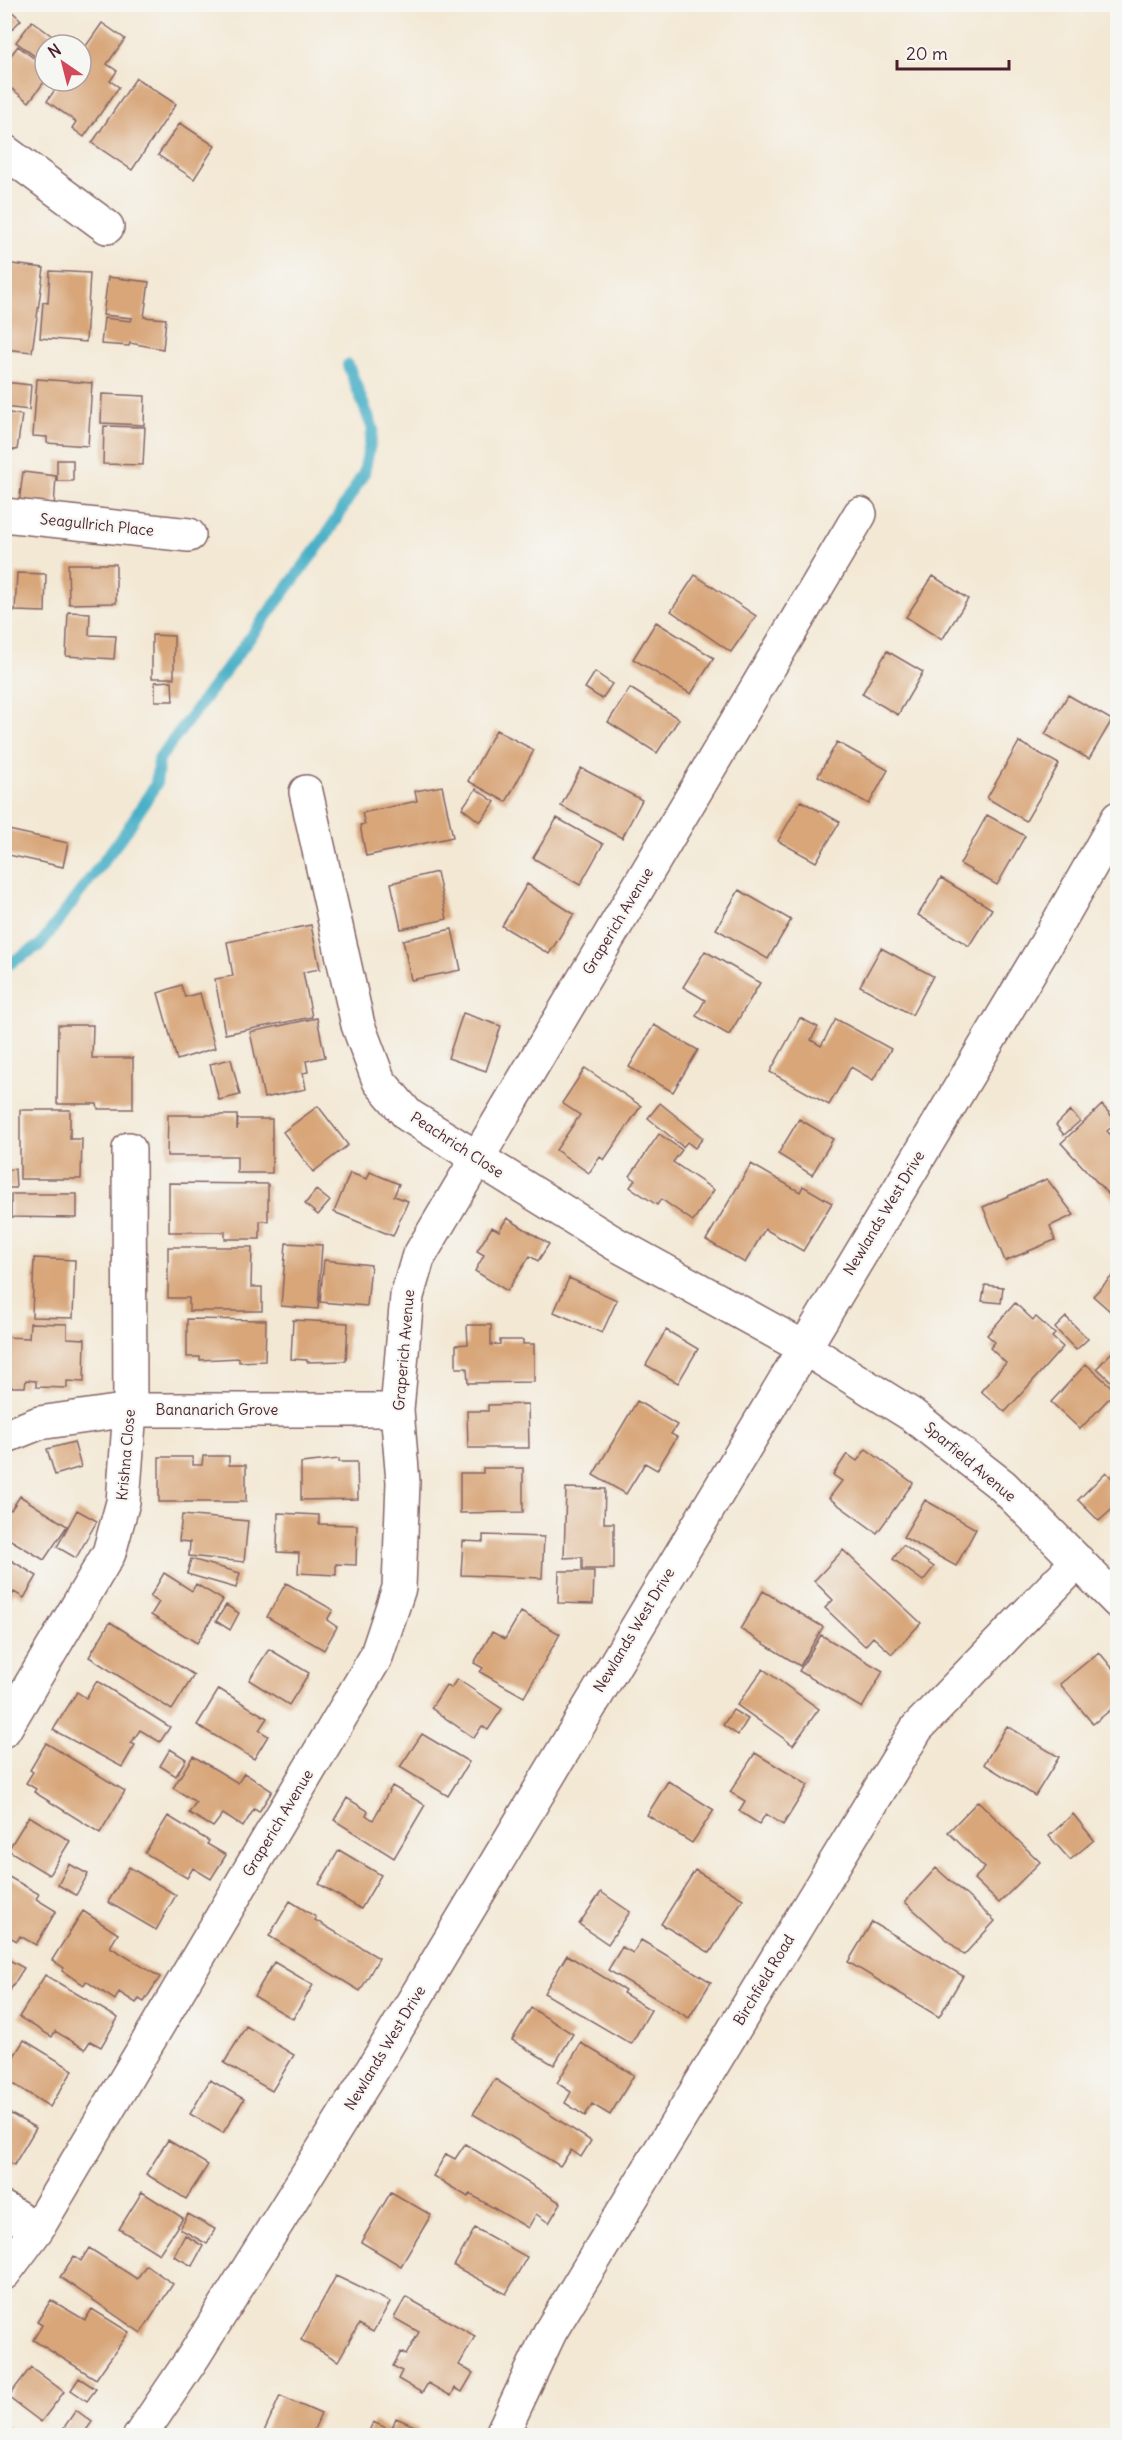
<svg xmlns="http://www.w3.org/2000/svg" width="1122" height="2440" viewBox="0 0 1122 2440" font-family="Delius,sans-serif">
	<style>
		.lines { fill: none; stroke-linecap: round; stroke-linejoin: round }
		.stream { stroke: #46afc6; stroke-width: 12 }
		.building { fill: #d8a679 }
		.street-casing { stroke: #856566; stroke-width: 36 }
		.secondary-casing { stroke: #856566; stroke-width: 36 }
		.street { stroke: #fff; stroke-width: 33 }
		.secondary { stroke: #fff; stroke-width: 33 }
		.labels { text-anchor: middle; stroke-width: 4.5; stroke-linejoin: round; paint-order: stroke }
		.street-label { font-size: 15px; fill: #4a1f2b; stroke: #f6f6f2 }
	</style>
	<rect width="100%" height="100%" fill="#f6f6f2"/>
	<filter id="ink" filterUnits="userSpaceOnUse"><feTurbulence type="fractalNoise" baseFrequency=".0167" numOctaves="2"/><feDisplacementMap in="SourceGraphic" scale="12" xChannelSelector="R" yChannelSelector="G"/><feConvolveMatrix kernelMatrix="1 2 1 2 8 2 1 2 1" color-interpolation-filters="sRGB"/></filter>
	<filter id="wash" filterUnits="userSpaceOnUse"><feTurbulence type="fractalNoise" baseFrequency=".008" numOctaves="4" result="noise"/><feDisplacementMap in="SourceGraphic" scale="24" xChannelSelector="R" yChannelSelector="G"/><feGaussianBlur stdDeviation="1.35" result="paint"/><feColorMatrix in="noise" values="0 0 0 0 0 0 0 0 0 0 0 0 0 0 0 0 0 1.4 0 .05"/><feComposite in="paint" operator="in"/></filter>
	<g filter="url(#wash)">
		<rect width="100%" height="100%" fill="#f3e8d4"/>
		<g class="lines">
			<path class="stream" d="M4,967L40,945L127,830L156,784L159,759L324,539L364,473L373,429L348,365"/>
		</g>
		<g id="blocks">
			<path class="building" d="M4,4L21,20L4,37Z
				M32,21L64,45H45V64L16,42Z
				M102,23L125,39L107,64L117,71L110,81L119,87L84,137L72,128L76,122L47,101L61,81H81V53Z
				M18,46L45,67V81L29,102L4,83V64Z
				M136,78L176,104L132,170L92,143Z
				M180,123L215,146L194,179L158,155Z
				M4,263L44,268L32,352L4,349Z
				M50,271L90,273L86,342L40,338L43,302L48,303Z
				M108,277L149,282L144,317L166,319L163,349L130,343L129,346L101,344L104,318L131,321L132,318L103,315Z
				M37,379L92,383L88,446L47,443V437L33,436Z
				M4,382L31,385L29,410L4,407Z
				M102,394L145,396L144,425L101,423Z
				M4,412L22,415L17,450L4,449Z
				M104,426L145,427L143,465L103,464Z
				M57,460H73V481H57Z
				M23,472L56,476L54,508L19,503Z
				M68,564H116V603L69,604Z
				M17,573L46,574L45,612L15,611Z
				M695,575L756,616L731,652L671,611Z
				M933,576L968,599L942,640L906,617Z
				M68,612L90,613L89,635L116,636L114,659L66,656Z
				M656,622L714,658L691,694L633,659Z
				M152,635L174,636V678H152Z
				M887,651L923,672L898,715L862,694Z
				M595,672L612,684L602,699L585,688Z
				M172,681L173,701H155V682Z
				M630,688L679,719L657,753L608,722Z
				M1068,695L1112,720L1089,759L1045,734Z
				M496,730L534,750L506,802L468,781Z
				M837,742L888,770L869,804L818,776Z
				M1019,742L1059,764L1026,821L987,798Z
				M581,768L642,800L622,838L561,806Z
				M442,786L453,837L366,856L360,825L365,824L362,813L417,801L415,791Z
				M476,789L495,802L480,822L462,808Z
				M801,801L840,822L816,862L778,841Z
				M987,815L1025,836L997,885L960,864Z
				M557,818L603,844L580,885L533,858Z
				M4,829L68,843L63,867L4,854Z
				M437,872L447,919L401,929L391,883Z
				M941,878L992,909L969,946L918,915Z
				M527,884L574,914L549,954L502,926Z
				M739,890L791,920L768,959L716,929Z
				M311,925L320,969L303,972L312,1017L225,1034L215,979L233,976L227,942Z
				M452,929L461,970L411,980L403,940Z
				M881,948L933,976L912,1015L860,986Z
				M705,951L760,983L729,1035L696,1016L705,1000L683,987Z
				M181,985L185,997L200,993L215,1048L177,1060L158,993Z
				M463,1013L501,1026L486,1071L448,1058Z
				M317,1018L325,1057L306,1061L308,1072L303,1073L306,1089L264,1098L250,1032Z
				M800,1018L818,1027L811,1040L821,1046L836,1019L891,1049L873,1080L851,1067L829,1105L770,1072Z
				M58,1025H93L92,1058H133V1109H98L97,1104H57Z
				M654,1025L698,1050L673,1092L629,1067Z
				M231,1059L240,1095L219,1100L210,1064Z
				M585,1068L641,1106L604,1160L600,1157L589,1173L556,1150L580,1115L562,1103Z
				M660,1103L703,1138L695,1148L687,1142L683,1147L648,1118Z
				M1102,1105L1117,1122L1107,1131L1118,1143V1205L1061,1143Z
				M318,1106L348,1145L313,1172L283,1132Z
				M20,1110H70V1139H82L81,1179H20Z
				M1070,1111L1080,1121L1064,1135L1056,1125Z
				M168,1115H237V1130L238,1119H272V1173H237V1156H167Z
				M799,1119L833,1139L812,1175L778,1154Z
				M659,1134L682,1150L673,1162L714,1190L693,1221L661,1199L657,1205L630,1187L635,1180L630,1176Z
				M751,1164L800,1192L803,1186L832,1203L803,1251L765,1229L745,1263L706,1240Z
				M15,1169L16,1188H4V1170Z
				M370,1172L399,1184L394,1196L408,1201L393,1236L334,1212L350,1173L367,1179Z
				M1047,1179L1074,1215L1050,1226L1055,1240L1005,1261L983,1207Z
				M169,1183L268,1184V1221H260V1239H225V1232H169Z
				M316,1190L330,1201L318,1215L305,1204Z
				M11,1194H77V1218L11,1217Z
				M507,1218L549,1244L538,1261L530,1256L507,1291L475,1271L484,1255L477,1251L492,1227L499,1231Z
				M286,1243L322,1245L318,1309L281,1306Z
				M168,1247H252L251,1287H262V1311H189V1298H168Z
				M34,1258L75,1260L73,1318L32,1317Z
				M324,1260L371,1265L367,1306L320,1302Z
				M1118,1270V1318L1093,1296Z
				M569,1278L617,1300L602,1333L554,1312Z
				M985,1285L1003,1287L1001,1303L982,1301Z
				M1015,1303L1033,1320L1036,1317L1055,1334L1052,1337L1063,1347L1005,1412L981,1391L1006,1363L990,1348L995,1342L987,1335Z
				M1066,1317L1088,1339L1076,1350L1055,1328Z
				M187,1319L266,1320L265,1361L239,1362V1358L200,1360V1357H187Z
				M293,1320L348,1323L346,1361L307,1362V1360L291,1359Z
				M30,1323L67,1324V1338L85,1339L84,1382L67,1381V1388L36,1387V1381L26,1380L25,1387H4V1337L29,1338Z
				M467,1325H491V1345L500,1344V1340H523V1344H534V1382L468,1383L467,1368H456V1345L468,1344Z
				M666,1330L698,1349L678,1383L646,1365Z
				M1111,1353L1118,1359V1382L1115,1385L1097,1368Z
				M1086,1364L1116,1391L1080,1429L1051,1402Z
				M637,1401L677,1425L671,1434L677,1437L657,1470L645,1463L626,1494L593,1475Z
				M528,1404L529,1448H468L467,1411H488V1405Z
				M74,1442L81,1467L55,1475L47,1449Z
				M866,1449L913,1483L877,1533L829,1498L842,1481L833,1475L847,1454L857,1461Z
				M203,1456H229V1465H246V1502H159V1457H193V1465H202Z
				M339,1459V1462H357L358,1499L301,1500V1463Z
				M483,1468H523V1512L460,1513V1473H483Z
				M1106,1472L1118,1484V1504L1099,1521L1078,1500Z
				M566,1488L605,1489L604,1523H614V1569H582V1557L564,1558Z
				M20,1496L67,1526L44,1560L4,1536V1506L11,1510Z
				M925,1500L976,1529L956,1566L903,1537Z
				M77,1510L97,1521L76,1558L57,1547Z
				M278,1513L319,1515V1524L357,1525L356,1565L336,1564V1575L298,1573L299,1553L277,1552Z
				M182,1515L248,1521L244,1562L189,1556L190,1542L179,1541Z
				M483,1535L544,1537L542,1578L461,1575L463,1541L483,1542Z
				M903,1545L934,1567L923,1581L893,1559Z
				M843,1550L921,1623L892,1654L873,1637L865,1646L825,1608L833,1600L814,1581Z
				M4,1556L37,1576L24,1598L14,1592L4,1608Z
				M191,1559L240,1573L236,1588L187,1574Z
				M559,1571H594L593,1604L558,1603Z
				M164,1573L192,1591L196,1584L223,1600L197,1643L151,1615L159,1602L150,1597Z
				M286,1583L333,1610L327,1620L337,1627L324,1650L267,1617Z
				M763,1591L823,1627L800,1666L740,1629Z
				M226,1605L239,1613L230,1630L216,1621Z
				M521,1612L560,1634L524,1697L480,1672L483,1668L474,1663L492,1632L505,1639Z
				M110,1622L194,1675L172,1710L89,1657Z
				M821,1635L883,1671L862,1708L799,1671Z
				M269,1649L309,1673L289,1705L249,1680Z
				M1099,1652L1118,1675V1704L1093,1724L1060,1684Z
				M763,1669L819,1709L793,1745L737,1705Z
				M457,1679L502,1709L488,1730L482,1726L474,1738L431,1708L446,1685L451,1688Z
				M97,1681L170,1727L160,1742L140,1730L131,1743L135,1745L122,1767L53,1730L77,1692L86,1698Z
				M219,1689L267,1718L259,1730L268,1736L254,1759L197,1725Z
				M733,1710L748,1719L738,1735L723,1725Z
				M1007,1726L1059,1757L1035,1796L984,1764Z
				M422,1734L469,1762L448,1796L400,1767Z
				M46,1743L125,1791L100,1833L34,1792L36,1789L26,1783L33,1772L30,1770Z
				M170,1749L186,1759L176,1776L160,1766Z
				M755,1753L808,1785L783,1825L766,1814L759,1824L739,1811L745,1801L730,1792Z
				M193,1756L238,1783L244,1773L272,1791L259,1812L254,1809L243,1827L223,1814L213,1827L189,1813L196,1802L173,1788Z
				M668,1781L714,1810L692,1843L647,1815Z
				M392,1786L425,1805L394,1858L334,1820L347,1798L368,1811L366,1815L373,1820Z
				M978,1801L1040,1862L999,1903L974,1879L985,1868L948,1832Z
				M1073,1814L1094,1840L1070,1860L1049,1836Z
				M29,1816L70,1841L49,1875L8,1850Z
				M168,1816L209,1841L207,1844L226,1855L211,1879L193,1868L187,1878L145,1853Z
				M339,1850L381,1875L361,1909L319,1884Z
				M69,1864L88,1874L76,1895L58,1885Z
				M129,1867L176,1895L156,1930L108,1902Z
				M936,1868L995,1921L964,1955L905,1902Z
				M695,1870L743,1899L710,1953L661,1924Z
				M9,1877L39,1894L36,1899L56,1911L36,1945L20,1936L17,1941L4,1934V1881Z
				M601,1892L630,1912L608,1944L579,1924Z
				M290,1901L316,1917L315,1920L379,1958L360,1991L269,1936Z
				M83,1911L118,1934L110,1947L160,1977L144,2002L139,1999L136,2003L119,1992L115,2000L86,1981L84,1985L62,1971L64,1968L52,1960Z
				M872,1922L963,1976L939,2017L848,1962Z
				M641,1940L711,1982L689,2018L608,1970L622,1947L633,1953Z
				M567,1955L625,1990L623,1993L651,2010L631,2044L544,1993Z
				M4,1957L24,1968L4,2000Z
				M274,1962L313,1985L293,2019L254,1996Z
				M45,1975L118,2018L101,2047L90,2041L85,2049L55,2031L52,2037L19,2017Z
				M531,2008L573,2034L554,2065L512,2040Z
				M246,2026L294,2055L272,2091L224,2063Z
				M24,2040L73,2070L50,2107L4,2078V2072Z
				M581,2043L634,2075L610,2115L592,2104L585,2116L565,2103L571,2092L557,2083Z
				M495,2079L591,2141L581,2157L571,2150L560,2166L473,2114Z
				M210,2080L244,2099L223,2133L190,2114Z
				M4,2110L36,2128L14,2165L4,2159Z
				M168,2140L208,2165L186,2199L146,2174Z
				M465,2144L561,2203L549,2223L536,2214L528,2228L470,2194L468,2197L433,2176L446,2154L455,2159Z
				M142,2192L183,2218L159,2254L119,2229Z
				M391,2192L431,2215L401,2266L361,2242Z
				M188,2214L215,2229L207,2244L180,2229Z
				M475,2228L527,2257L506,2294L454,2266Z
				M185,2235L203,2246L192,2266L174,2256Z
				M89,2248L137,2279L146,2265L173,2284L141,2333L60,2277L74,2256L81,2261Z
				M336,2276L390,2302L373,2332L359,2324L338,2361L301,2340Z
				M406,2297L475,2336L459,2365L473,2373L462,2392L455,2388L451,2396L428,2383L422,2393L398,2379L402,2371L393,2366L401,2352L406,2355L419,2332L394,2318Z
				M51,2300L85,2320L92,2309L129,2332L96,2379L33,2340L42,2325L37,2322Z
				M31,2367L64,2392L41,2422L8,2397Z
				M79,2378L96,2389L87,2401L71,2390Z
				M280,2396L321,2414L311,2436H262Z
				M76,2410L92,2422L82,2436H58Z
				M396,2418L419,2428L416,2436H367L373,2422L391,2430Z
				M4,2424L21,2436H4Z"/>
		</g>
	</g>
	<g filter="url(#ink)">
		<use href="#blocks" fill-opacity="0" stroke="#856566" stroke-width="1.5"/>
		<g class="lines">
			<defs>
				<path id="street" d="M4,151L107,227
					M4,515L189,535
					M306,792L358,1025L379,1081L408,1115L614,1243L803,1347L912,1415L1003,1486L1118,1602
					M4,1437L39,1423L130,1410H397
					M4,1730L109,1553L123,1502L130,1410L129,1149
					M4,2209L37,2229
					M4,2273L37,2229L376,1657L399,1588L403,1482L397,1410L407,1296L418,1258L860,514
					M501,2436L550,2332L917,1728L1078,1561"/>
				<path id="secondary" d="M140,2436L194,2356L371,2072L1045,946L1118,818"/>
			</defs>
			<use href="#street" class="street-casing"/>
			<use href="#secondary" class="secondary-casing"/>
			<use href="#street" class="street"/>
			<use href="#secondary" class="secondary"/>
		</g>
	</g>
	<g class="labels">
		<g class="street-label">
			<text transform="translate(97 525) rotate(6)" y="5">Seagullrich Place</text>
			<text transform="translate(618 921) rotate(-59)" y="5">Graperich Avenue</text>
			<text transform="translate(457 1145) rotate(33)" y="5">Peachrich Close</text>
			<text transform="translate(884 1213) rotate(-59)" y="5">Newlands West Drive</text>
			<text transform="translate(404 1350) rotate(-85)" y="5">Graperich Avenue</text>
			<text x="217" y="1415">Bananarich Grove</text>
			<text transform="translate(126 1455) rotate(-85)" y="5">Krishna Close</text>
			<text transform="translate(970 1462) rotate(40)" y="5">Sparfield Avenue</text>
			<text transform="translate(634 1630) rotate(-59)" y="5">Newlands West Drive</text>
			<text transform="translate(278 1823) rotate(-59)" y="5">Graperich Avenue</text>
			<text transform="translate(764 1980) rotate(-59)" y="5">Birchfield Road</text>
			<text transform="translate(385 2048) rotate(-59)" y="5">Newlands West Drive</text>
		</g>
	</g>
	<rect width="1122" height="2440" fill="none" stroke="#f6f6f2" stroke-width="24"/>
	<g transform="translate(63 63) rotate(325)"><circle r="28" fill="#f6f6f2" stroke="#b1a0a2" stroke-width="1.5"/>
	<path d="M0-4.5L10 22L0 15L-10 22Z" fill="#d1495b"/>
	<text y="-9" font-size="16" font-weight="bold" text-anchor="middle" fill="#4a1f2b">N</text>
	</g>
	<path d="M897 60v9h112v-9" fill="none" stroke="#4a1f2b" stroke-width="3"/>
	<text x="906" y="60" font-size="18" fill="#4a1f2b" stroke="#f6f6f2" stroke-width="4.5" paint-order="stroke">20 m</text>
</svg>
